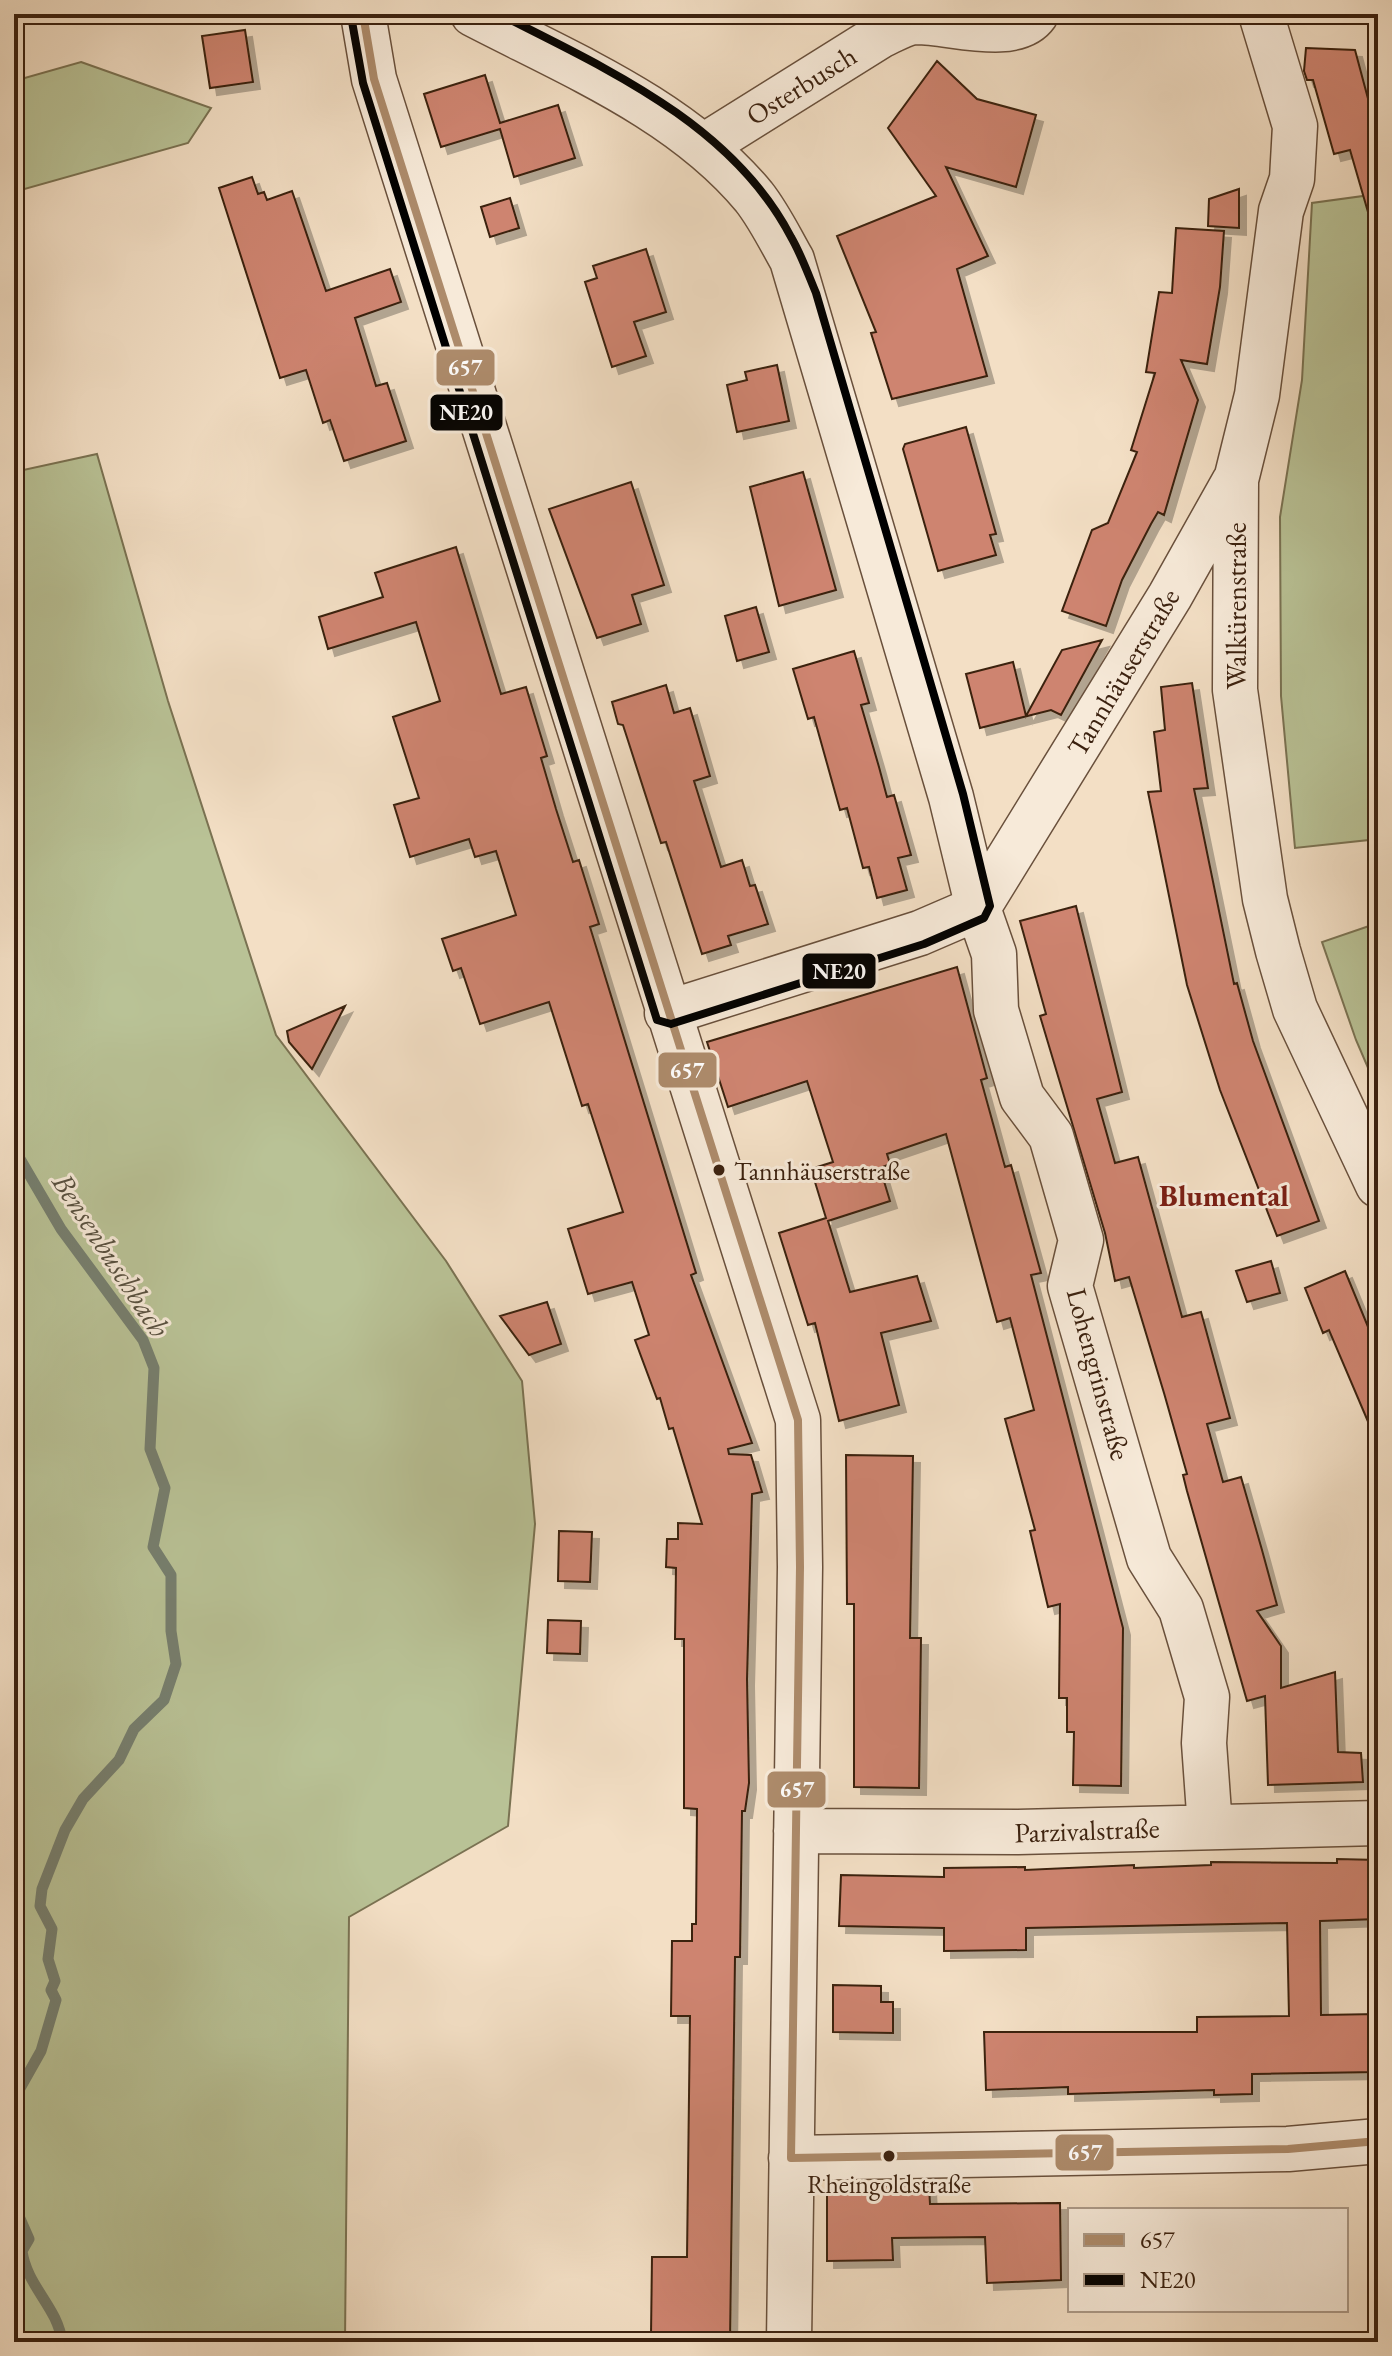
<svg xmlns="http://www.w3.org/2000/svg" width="1392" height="2356" viewBox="0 0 1392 2356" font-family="'EB Garamond',serif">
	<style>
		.green { fill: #b9c296; stroke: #7a7252; stroke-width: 2 }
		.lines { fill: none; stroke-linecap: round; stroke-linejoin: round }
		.stream { stroke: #767f6f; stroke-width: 11 }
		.building { fill: #ce8470; stroke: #3b210f; stroke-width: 2; filter: url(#shadow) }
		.minor-casing { stroke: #69503c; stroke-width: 47 }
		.minor { stroke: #f7ead9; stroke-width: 44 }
		.bus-1-casing { stroke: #f7ead9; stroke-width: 14 }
		.bus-2-casing { stroke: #f7ead9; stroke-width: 14 }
		.bus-1 { stroke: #ad8b6b; stroke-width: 8 }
		.bus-2 { stroke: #000; stroke-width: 8 }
		.bus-dot { fill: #3b210f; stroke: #f7ead9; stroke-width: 3 }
		.labels { text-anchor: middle; stroke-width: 6; stroke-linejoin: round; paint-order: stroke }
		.bus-label { font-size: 26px; fill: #3b210f; stroke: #f7ead9; text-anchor: start }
		.street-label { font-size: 28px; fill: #3b210f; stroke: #f7ead9 }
		.neighbourhood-label { font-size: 30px; font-weight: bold; fill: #7a1f14; stroke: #f7ead9 }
		.water-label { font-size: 30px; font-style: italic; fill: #58503f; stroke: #f7ead9 }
		.line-badge { stroke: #f7ead9; stroke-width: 3 }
		.badge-label { font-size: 22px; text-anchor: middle; font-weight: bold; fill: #fff }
	</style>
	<defs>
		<filter id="shadow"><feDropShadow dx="7" dy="7" stdDeviation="0" flood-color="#0004"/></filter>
	</defs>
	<rect width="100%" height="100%" fill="#f3dfc5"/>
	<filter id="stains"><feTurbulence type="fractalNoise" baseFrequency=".0025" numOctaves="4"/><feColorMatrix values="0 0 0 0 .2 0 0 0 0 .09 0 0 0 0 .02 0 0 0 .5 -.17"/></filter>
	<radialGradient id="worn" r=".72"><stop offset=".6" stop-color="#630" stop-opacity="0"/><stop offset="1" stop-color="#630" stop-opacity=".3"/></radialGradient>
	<path class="green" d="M81,62L211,108L188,143L14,192V81Z
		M1378,194V839L1295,848L1281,696L1280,517L1302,380L1312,203Z
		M97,454L168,701L276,1035L446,1261L522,1381L535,1524L508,1826L349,1917L345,2342H14V472Z
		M1378,923V1091L1356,1040L1322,942Z"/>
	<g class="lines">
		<path class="stream" d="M14,1078L16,1152L61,1229L143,1340L154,1368L150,1449L165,1488L153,1547L171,1575V1631L176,1664L164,1700L134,1729L119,1760L83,1799L65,1830L42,1889L40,1906L52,1929L48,1959L55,1981L51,1990L56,2000L41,2051L19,2090V2111L14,2119
			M14,2205L29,2239L22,2251C27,2287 58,2307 62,2342"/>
	</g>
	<path class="building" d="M245,30L253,82L210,88L202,36Z
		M1306,48L1355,50L1378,136V218L1370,219L1350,150L1334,154L1313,80H1307L1304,71Z
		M937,61L977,99L1036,115L1016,187L946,167L988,256L957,269L987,376L892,399L871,333L876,332L837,236L936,196L888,128Z
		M485,75L500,123L558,105L575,158L514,177L500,129L441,147L424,94Z
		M252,177L258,194L264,192L267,200L292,191L326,291L390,269L401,302L355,318L376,386L387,383L406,441L344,461L330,420L323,423L306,370L280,378L219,188Z
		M1239,189V228L1208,226L1209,199Z
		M510,198L519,228L490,237L481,207Z
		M1176,228L1224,231L1220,287L1207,364L1181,360L1198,400L1164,515L1158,512L1151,524L1122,580L1106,626L1062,611L1092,530L1108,523L1137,452L1131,450L1155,373L1146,372L1159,292L1172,293Z
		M646,249L666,312L634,322L646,356L612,367L585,282L597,278L593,266Z
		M777,365L789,421L737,432L727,385L747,380L745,372Z
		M966,427L996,534L990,535L996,555L938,571L903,449L905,444Z
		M803,472L836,590L779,606L750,487Z
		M631,482L664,585L632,595L641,624L597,638L549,509Z
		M456,547L501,694L526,687L547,756L541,758L556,809L573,862L579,860L599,924L590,927L696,1273L691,1275L752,1443L728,1449L729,1454L751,1455L762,1492L752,1494L747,1679L749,1783L745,1811H742L740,1957H735L730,2342H686V2335H651L652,2257H687L690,2016H671L672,1941H692V1924H696L697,1809L684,1808V1639H675L676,1568L666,1567L667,1539H678V1523L702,1524L673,1428L669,1429L660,1398L657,1399L635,1340L649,1335L632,1282L588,1294L568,1229L623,1212L588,1104L582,1106L549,1002L480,1024L461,968L453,971L442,939L516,915L496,851L475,857L469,839L410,857L394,805L419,798L393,717L440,701L416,622L328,649L319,617L383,597L375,573Z
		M756,607L769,652L737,661L725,616Z
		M1102,640L1061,715L1051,710L980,728L966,674L1013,662L1026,716L1062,650Z
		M854,651L869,703L861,705L879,767L887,797L894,795L911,855L898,858L907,890L877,898L869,867L863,868L847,808L840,810L814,717L808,719L793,669Z
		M1192,683L1208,788L1194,789L1234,984L1237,983L1253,1041L1319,1221L1277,1236L1220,1090L1187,985L1148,792L1161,791L1154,732L1165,730L1161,687Z
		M666,685L674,713L690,708L710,776L694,781L721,867L742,860L750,886L755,885L768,924L728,936L731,945L702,954L666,842L661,843L623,725L618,724L612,702Z
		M1076,906L1122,1092L1097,1099L1115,1163L1138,1157L1182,1317L1201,1312L1230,1418L1207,1424L1223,1482L1241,1477L1262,1550L1277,1605L1257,1611L1281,1646V1688L1335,1672L1338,1752L1361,1753L1363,1782L1268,1785L1265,1696L1247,1701L1187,1491L1183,1475L1187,1474L1164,1393L1129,1277L1115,1281L1105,1233L1040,1016L1046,1014L1020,921Z
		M957,967L987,1078L981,1080L1005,1167L1011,1165L1041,1273L1031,1275L1123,1628L1121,1786L1073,1785L1074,1732H1067V1698H1059L1060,1604L1048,1607L1030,1531L1035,1530L1005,1419L1034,1410L1010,1318L997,1322L946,1134L887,1154L890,1164L880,1168L890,1201L828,1221L850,1292L917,1276L931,1321L881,1333L899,1405L839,1421L815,1323L808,1325L779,1233L826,1218L811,1169L833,1162L807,1081L728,1107L707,1042Z
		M345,1006L312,1069L289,1042L287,1031Z
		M1271,1261L1280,1293L1247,1302L1236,1271Z
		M1345,1271L1378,1351V1445L1329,1330L1323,1333L1305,1288Z
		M547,1302L561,1344L529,1355L500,1316Z
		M846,1455L913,1456L910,1638H921L919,1788L854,1787V1604H847Z
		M559,1531L592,1532L590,1582L558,1581Z
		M548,1620L581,1621L580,1654L547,1653Z
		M1337,1859L1378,1860V1919L1320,1921L1321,2015L1378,2014V2072L1252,2074V2094L1214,2095V2090L1068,2094V2087L986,2090L984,2032H1197V2017L1289,2016L1287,1923L1026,1928V1950L944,1951V1928L839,1926L841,1875L944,1877V1868L1025,1867V1870L1134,1865V1868L1211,1865V1862L1337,1863Z
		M833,1985L881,1986V2002H893V2033L833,2032Z
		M827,2186H929L930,2204L1060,2203L1061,2280L987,2283L985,2237L892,2238L893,2260L827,2261Z"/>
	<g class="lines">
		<defs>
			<path id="minor" d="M363,14L374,79L798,1420L800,1567L789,2342
				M473,14C571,65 682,110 754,197C769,216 780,239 792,260L951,797L978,908L994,954L996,1010L1022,1097L1051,1136L1081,1240L1070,1286L1149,1558L1181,1609L1207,1697L1204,1743L1210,1827
				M1261,14L1295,126L1292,179L1281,211L1257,395L1236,480L1235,690L1265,899L1278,951L1295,1009L1378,1185
				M704,146L880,36C891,31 904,23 915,22C948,21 1015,44 1036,14
				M667,1013L920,933L978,908L1170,596L1234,482
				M796,1831L1018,1832L1378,1823
				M791,2158L1288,2149L1378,2141"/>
		</defs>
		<use href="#minor" class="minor-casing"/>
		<use href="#minor" class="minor"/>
		<defs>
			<path id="bus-1" d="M363,14L374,79L798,1420L800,1567L791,2158
				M791,2158L1288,2149L1378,2141"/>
			<path id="bus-2" d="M351,16L363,83L657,1020L671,1024L924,944L984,918L990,906L963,794L816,293C808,274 801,254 791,237C732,124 607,69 499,14"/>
		</defs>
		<use href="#bus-1" class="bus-1-casing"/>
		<use href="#bus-2" class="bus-2-casing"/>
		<use href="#bus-1" class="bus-1"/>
		<use href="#bus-2" class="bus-2"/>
	</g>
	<g class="bus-dot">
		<circle cx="719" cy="1170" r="7"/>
		<circle cx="889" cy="2156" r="7"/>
	</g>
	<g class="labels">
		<g class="bus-label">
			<text x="734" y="1180">Tannhäuserstraße</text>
			<text x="889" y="2193" text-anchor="middle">Rheingoldstraße</text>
		</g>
		<g class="street-label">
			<text transform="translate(801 85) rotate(-32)" y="10">Osterbusch</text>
			<text transform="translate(1236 606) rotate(-90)" y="10">Walkürenstraße</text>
			<text transform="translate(1123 672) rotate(-59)" y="10">Tannhäuserstraße</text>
			<text transform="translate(1099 1374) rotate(75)" y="10">Lohengrinstraße</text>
			<text transform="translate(1087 1830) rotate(-2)" y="10">Parzivalstraße</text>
		</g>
		<g class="neighbourhood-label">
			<text x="1224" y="1206">Blumental</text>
		</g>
		<g class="water-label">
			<text transform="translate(111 1255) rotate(57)" y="10">Bensenbuschbach</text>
		</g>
	</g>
	<g class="line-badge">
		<rect x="435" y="348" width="61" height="39" rx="8" fill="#ad8b6b"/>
		<rect x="429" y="393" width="75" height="39" rx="8" fill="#000"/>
		<rect x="801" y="952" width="76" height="38" rx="8" fill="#000"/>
		<rect x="657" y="1051" width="61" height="38" rx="8" fill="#ad8b6b"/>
		<rect x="766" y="1770" width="61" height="39" rx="8" fill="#ad8b6b"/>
		<rect x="1054" y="2133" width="61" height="39" rx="8" fill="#ad8b6b"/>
	</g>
	<g class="badge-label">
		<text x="465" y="375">657</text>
		<text x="466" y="420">NE20</text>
		<text x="839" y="979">NE20</text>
		<text x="687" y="1078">657</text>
		<text x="797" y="1797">657</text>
		<text x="1085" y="2160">657</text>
	</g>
	<rect width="1392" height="2356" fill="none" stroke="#f3dfc5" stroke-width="48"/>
	<rect x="16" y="16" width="1360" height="2324" fill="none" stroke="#3b210f" stroke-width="4"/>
	<rect x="24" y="24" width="1344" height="2308" fill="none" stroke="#3b210f" stroke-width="2"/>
	<rect x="1068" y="2208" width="280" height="104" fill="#f7ead9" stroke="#ac9a88" stroke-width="2"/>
	<rect x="1084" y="2234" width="40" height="12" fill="#ad8b6b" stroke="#ac9a88" stroke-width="2"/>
	<text x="1140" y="2248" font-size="24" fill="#3b210f">657</text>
	<rect x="1084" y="2274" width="40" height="12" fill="#000000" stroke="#ac9a88" stroke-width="2"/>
	<text x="1140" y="2288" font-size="24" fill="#3b210f">NE20</text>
	<rect width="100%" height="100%" filter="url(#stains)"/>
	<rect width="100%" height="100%" fill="url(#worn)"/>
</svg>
